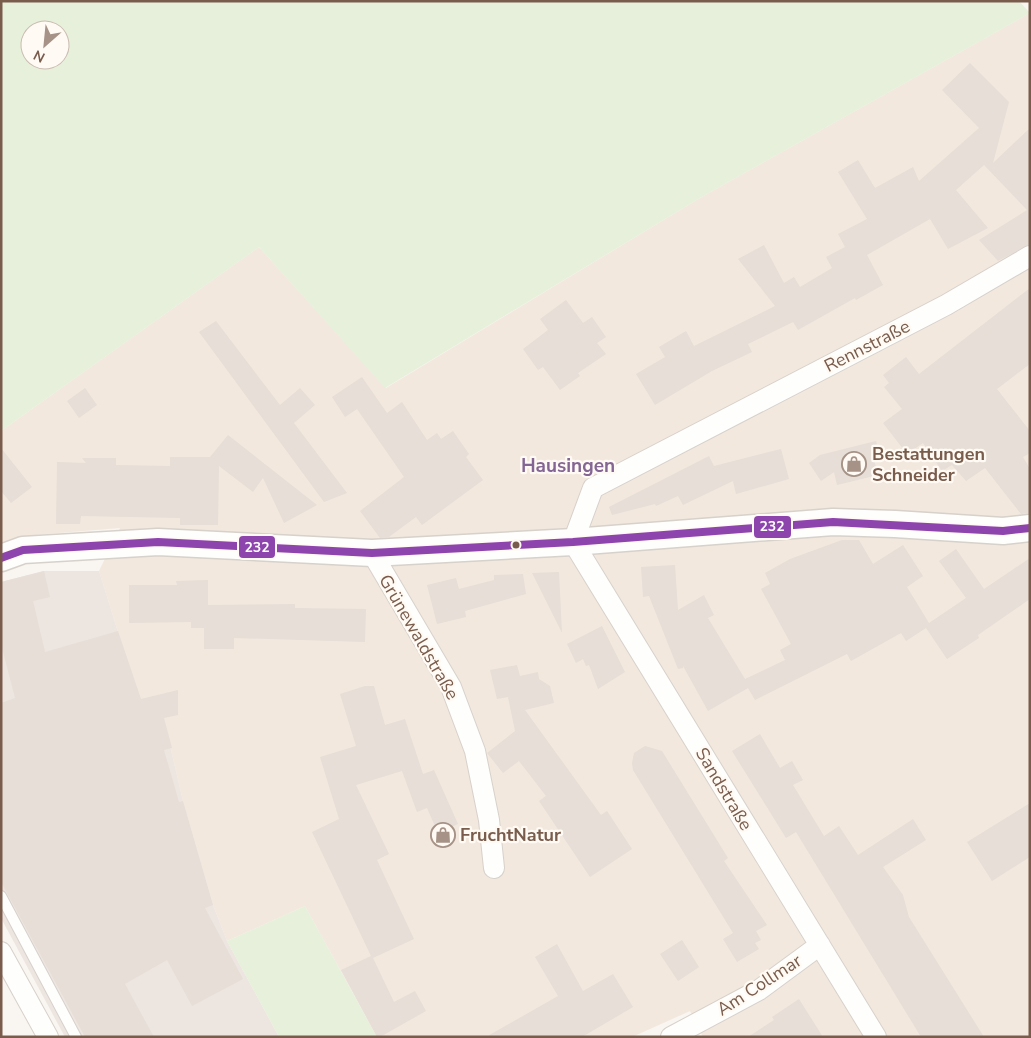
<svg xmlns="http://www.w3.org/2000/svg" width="1031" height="1038" viewBox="0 0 1031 1038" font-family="'Nunito Sans',sans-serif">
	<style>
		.residential { fill: #f2e8de }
		.industrial { fill: #ede5e0 }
		.green { fill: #e7f0db; fill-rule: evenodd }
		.building { fill: #e6ded7 }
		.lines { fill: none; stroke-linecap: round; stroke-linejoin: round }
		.service-casing { stroke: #d7d1cb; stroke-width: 12 }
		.minor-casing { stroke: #d7d1cb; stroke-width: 22 }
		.tertiary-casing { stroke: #d7d1cb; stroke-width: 29 }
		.service { stroke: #fefefd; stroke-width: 10 }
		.minor { stroke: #fefefd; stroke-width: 20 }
		.tertiary { stroke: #fefefd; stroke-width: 26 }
		.bus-1-casing { stroke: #fffaf3; stroke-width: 11 }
		.bus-1 { stroke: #8e44ad; stroke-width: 8 }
		.bus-dot { fill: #7a5c4d; stroke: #fffaf3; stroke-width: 2 }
		.labels { text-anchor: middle; stroke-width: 4.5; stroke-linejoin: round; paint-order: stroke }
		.street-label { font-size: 18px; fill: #7a5c4d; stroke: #fffaf3 }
		.poi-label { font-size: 18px; font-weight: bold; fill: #7a5c4d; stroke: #fffaf3; text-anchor: start }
		.neighbourhood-label { font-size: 19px; font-weight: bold; fill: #846695; stroke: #fffaf3 }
		.line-badge { stroke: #fffaf3; stroke-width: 2 }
		.badge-label { font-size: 14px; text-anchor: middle; font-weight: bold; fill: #fff }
	</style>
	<rect width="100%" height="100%" fill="#f9f5f0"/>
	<path class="residential" d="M1030,13V1037H703L690,1011L632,1037H377L305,906L227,941L213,905L183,801L164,720L147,725L99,571L120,528L34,535L1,544V431L259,247L386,388L700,198Z"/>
	<path class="industrial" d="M44,571H99L147,725L164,720L183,801L213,905L227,941L279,1037H65L1,918V582Z"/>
	<path class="green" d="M1,1H1019L1030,13L700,198L385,388L259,247L1,431ZM30,30H60V60H30Z
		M305,906L377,1037H279L227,941Z"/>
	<path class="building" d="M970,63L1009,102L993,163L1030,128V244L998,261L979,240L1027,210L984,165L956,190L988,228L948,249L930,219L867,255L883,285L856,300L855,298L798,330L793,322L748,344L752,352L712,371L655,405L636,374L665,357L659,347L686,331L694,346L775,306L738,259L764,245L784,283L794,277L800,287L832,268L826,257L845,247L838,234L867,219L838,172L858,160L875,188L913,167L919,181L979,128L942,90Z
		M1030,288V364L997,389L1030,431V453L1023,457L1030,469V513L1021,514L985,468L966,481L952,465L942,471L923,443L907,454L883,423L902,409L884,387L889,383L883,375L906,357L919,374Z
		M566,300L583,323L592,317L606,337L597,343L606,354L578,373L580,376L560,390L543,367L538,370L523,349L548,330L540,319Z
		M216,321L280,405L300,388L315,405L294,423L347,493L324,502L199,332Z
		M362,377L387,413L402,402L427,440L437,433L441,439L453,431L469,454L466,457L483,480L422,525L416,517L389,537L380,538L360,511L404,477L357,409L345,417L332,397Z
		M85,388L97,405L79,418L67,401Z
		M228,435L317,505L284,523L263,478L253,492L219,466L218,525H180V518L81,516L80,524H56L57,462L86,463L82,458H116V465L170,466V457H210Z
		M876,441L877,444L871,448L878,475L837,485L834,472L821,481L809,463L820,455Z
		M1,448L32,487L11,503L1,491Z
		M781,449L789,479L736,494L733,481L683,505L678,496L656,506L655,504L612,515L609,507L709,456L714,466Z
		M842,540H859L873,564L903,545L923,576L907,587L929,623L966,598L939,561L956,549L984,589L1030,558V599L978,635L979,638L947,659L926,628L906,641L901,633L851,661L847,654L755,700L748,688L708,711L683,666V668L678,669L649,596L643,597L641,567L675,565L678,610L704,595L714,615L708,618L745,679L785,660L780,650L791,644L761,589L770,584L765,573L790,559Z
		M44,571L50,597L33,601L45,652L118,631L141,699L178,690V715L164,718L172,748L164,750L179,802L183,801L213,905L205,908L243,979L192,1006L167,960L125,984L154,1037H85L1,882V703L15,698L1,644V582Z
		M559,572L562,633L532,573Z
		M523,574L526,594L465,611L466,617L437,624L427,585L456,578L459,589L494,580V575Z
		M208,580V605L295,604V608L366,609L365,642L234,638V649H204V628H191V622L129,623V585H177L176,581Z
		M602,626L625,672L598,689L589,665L586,666L583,659L576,663L567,644Z
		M517,665L520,676L538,672L539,679L550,686L554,703L525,710L601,815L607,811L632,849L590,877L539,801L546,796L519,761L503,773L487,753L515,731L508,697L497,699L490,670Z
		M365,686H374L385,725L405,719L423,774L434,770L458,824L438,833L427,808L417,812L402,771L356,785L389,854L377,860L414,939L373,958L394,1002L415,991L426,1011L380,1037H377L341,970L371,956L312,832L339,819L320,757L356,746L340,694Z
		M760,734L780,768L792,761L803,780L793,785L824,836L839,826L858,855L913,819L926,840L883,867L903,895L909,917L984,1037H921L796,832L786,838L732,751Z
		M645,746L662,751L728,858L724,861L767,925L756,931L761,940L755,943L759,949L737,962L723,939L733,933L633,770L632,763L634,753Z
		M1030,803V857L992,881L967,842Z
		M682,940L699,967L678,981L660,954Z
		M557,944L583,991L613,974L633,1007L582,1037H486L558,996L535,957Z
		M799,999L823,1037H748L774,1020L772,1017Z"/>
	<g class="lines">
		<defs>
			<path id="service" d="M1,896L76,1037"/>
			<path id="minor" d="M372,553L451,687L475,751L489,820L494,868
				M1,952L48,1037
				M671,1037L759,990L820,945
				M876,1037L573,542L593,488L946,305L1030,256"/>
			<path id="tertiary" d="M1,558L23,550L158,542L372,553L573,542L833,522L895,524L1003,531L1030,528"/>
		</defs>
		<use href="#service" class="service-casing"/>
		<use href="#minor" class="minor-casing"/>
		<use href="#tertiary" class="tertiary-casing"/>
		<use href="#service" class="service"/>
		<use href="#minor" class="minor"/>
		<use href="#tertiary" class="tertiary"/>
		<defs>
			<path id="bus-1" d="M1,558L23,550L158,542L372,553L573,542L833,522L1003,531L1030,528"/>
		</defs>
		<use href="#bus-1" class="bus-1-casing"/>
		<use href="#bus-1" class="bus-1"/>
	</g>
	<defs>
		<symbol id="shop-ring" viewBox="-11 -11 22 22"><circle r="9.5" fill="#fffaf3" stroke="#a69286" stroke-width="1.5"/><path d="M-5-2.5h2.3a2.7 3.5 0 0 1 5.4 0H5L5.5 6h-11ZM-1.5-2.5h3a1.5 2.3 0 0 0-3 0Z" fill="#a69286"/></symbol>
	</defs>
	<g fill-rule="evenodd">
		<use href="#shop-ring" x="840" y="450" width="28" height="28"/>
		<use href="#shop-ring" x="429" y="821" width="28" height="28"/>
	</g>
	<circle class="bus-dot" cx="516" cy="545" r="4.5"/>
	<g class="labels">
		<g class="street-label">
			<text transform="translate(867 346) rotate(-27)" y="6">Rennstraße</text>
			<text transform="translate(419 637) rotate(60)" y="6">Grünewaldstraße</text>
			<text transform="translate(724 789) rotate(59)" y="6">Sandstraße</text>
			<text transform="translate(759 985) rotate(-33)" y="6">Am Collmar</text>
		</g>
		<g class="poi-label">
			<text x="872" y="460">Bestattungen<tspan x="872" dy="21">Schneider</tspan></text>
			<text x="460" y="841">FruchtNatur</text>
		</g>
		<g class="neighbourhood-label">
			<text x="568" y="472">Hausingen</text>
		</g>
	</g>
	<g class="line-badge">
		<rect x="753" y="515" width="39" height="24" rx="5" fill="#8e44ad"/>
		<rect x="238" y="535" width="38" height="24" rx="5" fill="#8e44ad"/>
	</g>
	<g class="badge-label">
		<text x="772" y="531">232</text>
		<text x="257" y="552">232</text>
	</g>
	<rect width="1031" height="1038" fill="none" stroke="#7a5c4d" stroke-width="5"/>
	<g transform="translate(45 45) rotate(207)"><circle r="24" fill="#fffaf3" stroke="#cabbb1"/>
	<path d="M0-4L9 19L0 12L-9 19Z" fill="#a69286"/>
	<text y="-8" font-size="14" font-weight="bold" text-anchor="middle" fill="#7a5c4d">N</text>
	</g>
</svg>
